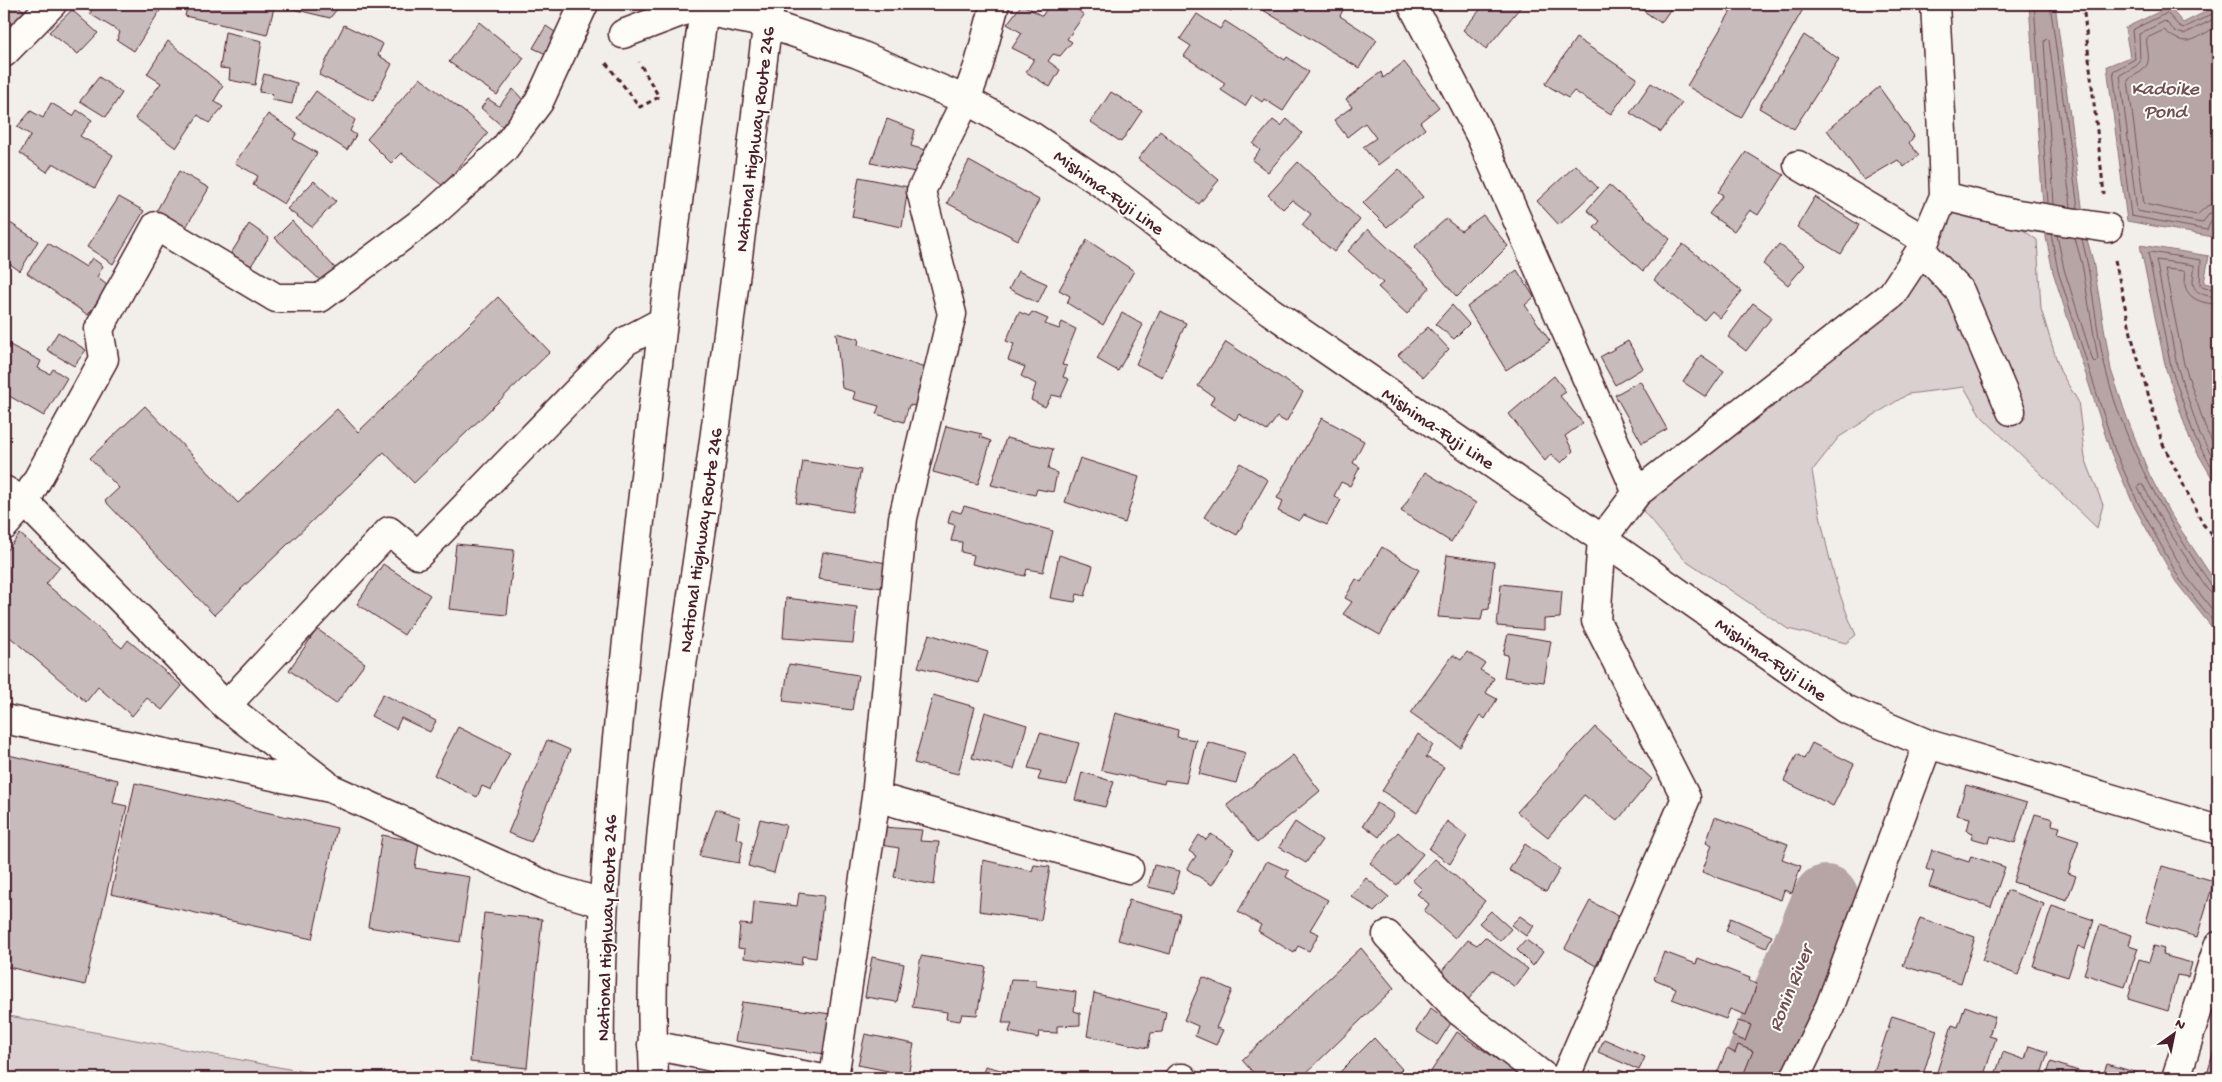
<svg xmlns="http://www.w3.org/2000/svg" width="2222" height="1082" viewBox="0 0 2222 1082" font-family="'Gochi Hand',sans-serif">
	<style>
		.green { fill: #d9d0cf; stroke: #92787d }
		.water { fill: #b7a5a6; stroke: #8b6f75 }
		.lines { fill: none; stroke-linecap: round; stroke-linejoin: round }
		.shore { stroke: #76555c; stroke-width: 1 }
		.river { stroke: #b7a5a6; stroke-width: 66 }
		.building { fill: #c8bbbb; stroke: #4a1f2b }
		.pedestrian-casing { stroke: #4a1f2b; stroke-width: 31 }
		.minor-casing { stroke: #4a1f2b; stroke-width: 31 }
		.primary-casing { stroke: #4a1f2b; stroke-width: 31 }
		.trunk-casing { stroke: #4a1f2b; stroke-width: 31 }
		.path { stroke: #4a1f2b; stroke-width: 3; stroke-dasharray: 5 4; stroke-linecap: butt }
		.pedestrian { stroke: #fdfcf7; stroke-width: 28 }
		.minor { stroke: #fdfcf7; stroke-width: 28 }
		.primary { stroke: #fdfcf7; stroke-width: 28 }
		.trunk { stroke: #fdfcf7; stroke-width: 28 }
		.labels { text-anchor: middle; stroke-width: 4; stroke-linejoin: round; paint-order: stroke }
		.street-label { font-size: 19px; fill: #4a1f2b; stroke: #fdfcf7 }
		.water-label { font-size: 20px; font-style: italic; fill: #704e56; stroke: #fdfcf7 }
	</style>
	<rect width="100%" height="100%" fill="#f2efeb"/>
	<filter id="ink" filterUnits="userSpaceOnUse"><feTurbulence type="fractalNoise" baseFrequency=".02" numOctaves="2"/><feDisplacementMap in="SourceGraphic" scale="10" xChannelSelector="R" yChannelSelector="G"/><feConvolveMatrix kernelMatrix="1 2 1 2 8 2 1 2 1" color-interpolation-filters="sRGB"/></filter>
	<g filter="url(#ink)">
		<path class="green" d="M1968,210L2010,220L2037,240L2041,309L2060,371L2078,401L2085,458L2103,505L2097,528L1981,416L1964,387L1908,394L1839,437L1812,471C1822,527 1832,583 1856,635L1846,643L1788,629L1684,559L1643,511L1680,453L1903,276L1943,214Z
			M4,1015L336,1078H4Z"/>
		<path class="water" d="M2029,4H2055L2086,236L2093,261L2111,370L2127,418L2149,474L2169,512L2218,586V635L2176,582L2135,508L2111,453L2053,272L2046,237L2042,193Z
			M2210,4H2218V210L2213,237L2127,221L2107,66L2130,57L2125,28L2169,7L2183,23L2211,9Z
			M2140,245L2209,256L2204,283L2218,286V488L2190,440L2166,369Z"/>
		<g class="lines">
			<path class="shore" d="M2034,4L2048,203
				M2050,4L2078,208
				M2215,4L2214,13L2184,28L2179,26L2167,13L2132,30L2135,59L2113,71L2131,216L2207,230L2212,219L2218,217
				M2218,17L2184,34L2176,32L2165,21L2139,34L2140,62L2136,66L2120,75L2137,211L2202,223L2210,213L2218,211
				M2218,26C2193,39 2188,50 2164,30L2147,38C2145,48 2153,59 2144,69C2140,74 2132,75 2128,80L2144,204L2197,215L2207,206L2218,203
				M2054,204L2044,41L2046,39L2049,40L2050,48L2071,207
				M2051,234L2058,271L2115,451L2139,505L2180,580L2218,627
				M2057,235L2064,269L2093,361L2096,362L2098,359L2082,264L2075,238
				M2082,239C2093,282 2095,327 2106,371C2126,449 2166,520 2212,586L2218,588
				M2218,290L2204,288L2200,285L2201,260L2150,252L2148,253L2171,367L2195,438L2218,478
				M2218,297C2208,296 2193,295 2193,281C2193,275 2195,270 2194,265L2156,260L2177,366L2200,435L2218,466
				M2218,304C2205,304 2187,300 2185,284C2185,279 2186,275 2185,271L2165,269L2184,364L2207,432L2218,451
				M2218,595L2212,594L2207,589L2160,518L2143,485H2139L2138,488L2186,576L2218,617"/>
			<path class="river" d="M1751,1078L1826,898"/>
		</g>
		<path class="building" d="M4,4H16L24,11L4,36Z
			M95,4H154L161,9L134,51L117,40L120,32L90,14Z
			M188,4H275L267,35L185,16Z
			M282,4H341L330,18L281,6Z
			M1022,4L1042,16L1050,4H1075L1073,6L1084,15L1067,39L1072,42L1060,56L1053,54L1048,61L1060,70L1050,87L1026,72L1034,59L1012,48L1022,33L1007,24Z
			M1219,4H1236L1231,11Z
			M1253,4H1346L1340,16L1377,40L1359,68Z
			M1485,4H1523L1486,49L1463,30Z
			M1634,4H1674L1661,23Z
			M1735,4H1806L1741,118L1687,86Z
			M72,10L98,33L78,54L49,32Z
			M1197,14L1220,29L1225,21L1285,60L1287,57L1309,72L1283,111L1264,99L1262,102L1252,95L1245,106L1221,90L1225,83L1184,56L1191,46L1180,39Z
			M479,22L524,58L497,95L449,62Z
			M344,25L383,44L378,55L392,64L373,101L319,75Z
			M546,26L558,34L546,54L533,48Z
			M225,32L262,41L255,85L229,80L230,69L220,68Z
			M1804,35L1839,59L1794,129L1759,108Z
			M1576,38L1637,78L1611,114L1574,91L1568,98L1545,84Z
			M168,41L223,86L214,101L223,107L209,123L198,115L176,148L135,118L161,83L147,74Z
			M1404,62L1439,107L1420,122L1425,129L1378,165L1363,147L1376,138L1365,123L1347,137L1334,120L1352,107L1346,99L1381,72L1383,78Z
			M264,74L297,83L292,104L272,100L273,94L259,92Z
			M99,77L122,93L106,117L80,101Z
			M420,78L467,114L488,133L443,186L401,153L391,163L367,139Z
			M1651,83L1682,103L1661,132L1630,113Z
			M1879,87L1914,136L1909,143L1919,155L1904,167L1898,160L1864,180L1827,130Z
			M513,89L524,101L502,126L481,108L488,99L499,106Z
			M316,91L355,120L350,131L356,135L347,150L297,118Z
			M1111,92L1142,111L1121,142L1091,122Z
			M51,103L73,116L77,110L92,120L80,136L113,155L95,188L53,163L47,172L20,153L31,135L17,127L31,111L43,118Z
			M268,114L297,133L293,139L317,153L284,204L253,185L258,176L235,163Z
			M887,119L915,130L911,146L925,150L915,172L871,163Z
			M1287,119L1302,133L1268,172L1252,160L1260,150L1253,144L1273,120L1281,126Z
			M1160,131L1219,180L1199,204L1138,159Z
			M1746,152L1784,175L1758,215L1750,210L1734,231L1709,214L1723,195L1718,192Z
			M969,161L1039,200L1018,240L947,203Z
			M1298,162L1360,220L1334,252L1302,225L1311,214L1292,200L1283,209L1268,195Z
			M1576,165L1598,188L1559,225L1537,201Z
			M1399,169L1423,197L1387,227L1363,203Z
			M179,171L209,188L182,234L153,217Z
			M859,177L908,187L902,227L852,217Z
			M314,181L336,201L312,227L287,209Z
			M1609,185L1670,239L1643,271L1594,228L1600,221L1587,210Z
			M119,197L144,211L113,264L87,247Z
			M1815,197L1859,225L1841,254L1797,227Z
			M1483,215L1508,246L1457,297L1414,247L1446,219L1461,231Z
			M4,219L38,241L20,271L4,260Z
			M292,221L335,268L321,281L275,238Z
			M249,224L269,238L247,272L227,260Z
			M1368,229L1430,287L1407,314L1378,287L1383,283L1348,251Z
			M1087,240L1134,271L1103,325L1067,303L1070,296L1059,290Z
			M48,243L86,267L92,258L103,266L97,277L108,286L88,315L27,273Z
			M1683,244L1742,291L1720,318L1712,311L1704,320L1654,280Z
			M1779,244L1805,265L1788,285L1763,264Z
			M1517,270L1534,297L1525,305L1550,341L1506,370L1467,307Z
			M1018,271L1047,284L1038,303L1009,289Z
			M498,297L550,352L414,483L384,452L214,615L105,501L119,488L90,458L145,406L238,503L337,409L358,432Z
			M1753,303L1772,317L1746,351L1728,337Z
			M1452,305L1469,324L1454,339L1435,324Z
			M1160,311L1186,323L1162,377L1136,364Z
			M1019,312L1029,316L1032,312L1048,319L1045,324L1059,329L1062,322L1076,329L1062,365L1067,366L1063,377L1069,379L1061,397L1052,395L1045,407L1031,400L1036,384L1021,376L1025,367L1008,360L1014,344L1006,341Z
			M1122,313L1143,325L1118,371L1097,359Z
			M1428,327L1449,349L1423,377L1398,355Z
			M58,332L86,350L74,366L47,350Z
			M836,333L859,339L858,345L925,368L916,406L909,405L904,422L876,414L879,406L853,399L855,392L842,388Z
			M1628,341L1643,368L1615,385L1600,357Z
			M1226,342L1303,392L1286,422L1277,417L1267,431L1239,414L1235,420L1210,404L1214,397L1198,386Z
			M8,344L41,361L38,368L50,374L53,369L67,378L44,416L4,393V351Z
			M1701,355L1724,371L1706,397L1683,382Z
			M1554,376L1566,392L1560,396L1583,423L1565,436L1573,451L1561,463L1551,454L1545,461L1509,414Z
			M1640,381L1667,429L1642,443L1615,395Z
			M1322,418L1364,441L1353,463L1360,467L1350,486L1341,482L1334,496L1341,500L1327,525L1304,515L1299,521L1278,511L1283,501L1277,498Z
			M946,426L982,434L980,437L991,441L978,484L933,472Z
			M1006,438L1053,449L1048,469L1057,473L1053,492L1037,489L1035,495L991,485Z
			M1080,458L1139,477L1125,523L1065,502Z
			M803,461L861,470L852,512L796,503Z
			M1240,463L1268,480L1237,535L1204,517Z
			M1425,472L1476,503L1451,542L1401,511Z
			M964,506L1053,531L1043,572L1027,569L1025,576L972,564L974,555L961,552L962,542L951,541L955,525L948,523L951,510L961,513Z
			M20,534L60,567L46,584L122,648L128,640L182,686L162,710L147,698L132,716L98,687L86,702L4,632V554Z
			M456,544L514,550L507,615L449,609Z
			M1382,547L1419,570L1380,635L1343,614L1352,602L1345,598L1356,579L1361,582Z
			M823,552L887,563L883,588L818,579Z
			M1059,555L1093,566L1085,596L1077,594L1075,602L1050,598Z
			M1447,555L1494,562L1489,609L1483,610L1481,620L1438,617Z
			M383,564L430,595L404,635L357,604Z
			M1501,584L1562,591L1560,618L1544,619V630L1497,626Z
			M786,598L857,607L853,643L783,638Z
			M317,629L365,663L336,704L289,670Z
			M929,634L988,652L979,683L918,667Z
			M1508,634L1551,641L1544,682L1504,677L1508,655L1503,654Z
			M1467,652L1485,663L1480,670L1494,678L1486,693L1497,699L1485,719L1480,715L1460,747L1411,713L1453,655L1461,660Z
			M789,664L858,675L852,710L783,701Z
			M383,694L436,721L430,732L401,718L396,729L371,716Z
			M933,695L975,707L958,774L914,763Z
			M985,712L1027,725L1014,769L972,758Z
			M1115,713L1178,730L1177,737L1196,740L1186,783L1165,780L1164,784L1101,770Z
			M458,727L510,753L491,790L482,786L477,797L434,775Z
			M1595,727L1652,779L1617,821L1584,795L1548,837L1517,812Z
			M1040,733L1079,743L1067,785L1038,780L1041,771L1028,768Z
			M1418,734L1433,745L1426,757L1444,767L1417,813L1382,791Z
			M547,740L570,750L531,842L508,833Z
			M1208,742L1246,753L1236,783L1199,774Z
			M1812,743L1854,764L1833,806L1784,781L1797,754L1804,759Z
			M4,754L118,780L113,803L127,806L85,985L4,966Z
			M1293,755L1320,791L1257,843L1227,805Z
			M1082,772L1114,782L1105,807L1075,800Z
			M135,783L337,828L312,939L111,894Z
			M1966,785L2027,803L2015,843L1991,836L1989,843L1971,838L1973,833L1967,831L1970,818L1957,815Z
			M1377,803L1394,814L1379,837L1363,825Z
			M716,809L740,817L736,838L743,841L739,863L699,856Z
			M2035,814L2053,819L2052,825L2060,827L2058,833L2079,840L2068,873L2076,876L2067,900L2013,882Z
			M1715,817L1788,844L1782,859L1801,866L1792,893L1784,890L1781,900L1702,872L1712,845L1706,842Z
			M760,819L786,825L774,873L748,866Z
			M1447,821L1467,836L1450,864L1429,849Z
			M1295,822L1322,840L1306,863L1279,847Z
			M883,827L922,830L920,841L939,842L934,885L894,877L899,848L881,845Z
			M1398,832L1423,854L1397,885L1370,863Z
			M1211,834L1234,849L1212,885L1187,869L1196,856L1189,851L1199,835L1206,840Z
			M382,835L419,842L415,868L470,877L460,942L368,927Z
			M1525,844L1560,869L1546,892L1509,870Z
			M1932,850L1969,862L1971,856L2005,867L1991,907L1929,887L1934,872L1926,869Z
			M1435,859L1485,901L1455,938L1424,911L1429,904L1417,894L1422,889L1412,880Z
			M983,860L1032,871L1034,865L1050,867L1041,920L979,911Z
			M1267,861L1289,871L1286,877L1328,900L1310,930L1319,934L1309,951L1298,946L1294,953L1258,931L1261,925L1238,912Z
			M1154,865L1180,871L1174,893L1148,887Z
			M2162,866L2214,881L2197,937L2146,922Z
			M1366,878L1389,897L1374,912L1351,896Z
			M2007,890L2044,904L2018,975L1982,961Z
			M799,893L824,896L816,958L802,956L801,965L744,958L745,949L738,948L740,924L752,925L754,901L797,906Z
			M1129,900L1180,914L1170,954L1118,940Z
			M1590,901L1620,917L1596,966L1565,948Z
			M2052,906L2094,920L2085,949L2078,946L2068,977L2033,966Z
			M1491,911L1511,929L1500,941L1479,923Z
			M484,913L542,919L527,1068L470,1062Z
			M1520,916L1534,926L1526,936L1511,925Z
			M1731,918L1772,936L1766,948L1726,931Z
			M1920,918L1975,937L1961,983L1903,966Z
			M2100,925L2132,935L2129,945L2138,948L2125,987L2084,974Z
			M1485,937L1528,969L1515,987L1492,970L1468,1000L1440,973L1468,940L1477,945Z
			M1526,940L1543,952L1533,966L1517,950Z
			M2154,946L2164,949L2162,955L2192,963L2188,977L2177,975L2168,1011L2128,999L2139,959L2149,962Z
			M1361,948L1394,988L1301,1078H1258L1242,1060Z
			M1664,952L1696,964L1698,958L1750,978L1749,981L1757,984L1746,1015L1730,1009L1726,1019L1672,999L1676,988L1654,979Z
			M921,956L986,967L977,1015L962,1014L960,1021L946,1019L947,1012L912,1007Z
			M872,957L904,964L897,1002L865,997Z
			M1203,977L1232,990L1216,1028L1223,1030L1216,1045L1195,1036L1198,1026L1184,1020Z
			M1011,979L1036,980V986L1076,992L1074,1011L1080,1013V1025L1057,1026V1033L1039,1032L1038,1038L1009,1032L1012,1023H1002Z
			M1094,993L1166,1012L1162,1032L1151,1033L1148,1048L1087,1036Z
			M742,1002L831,1014L825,1054L735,1041Z
			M1965,1006L1995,1017L1989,1036L1996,1038L1983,1078H1935L1952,1025L1958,1027Z
			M1431,1008L1451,1023L1437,1045L1416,1031Z
			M1892,1016L1937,1030L1922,1078H1893L1874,1072Z
			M1738,1021L1751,1025L1745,1041L1732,1036Z
			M1457,1032L1524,1078H1431L1428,1076Z
			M865,1034L914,1044L908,1075L858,1065Z
			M2218,1036V1078H2206Z
			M1374,1038L1402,1069L1393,1078H1334Z
			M1604,1039L1645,1057L1639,1070L1598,1052Z
			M1738,1045L1753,1051L1742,1078H1729L1717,1073L1727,1049L1735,1053Z
			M2029,1046L2048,1052L2040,1078H1994L2003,1052L2025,1060Z
			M2051,1062L2094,1076V1078H2046Z
			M2107,1064L2155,1078H2102Z
			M985,1066L1013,1073L1012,1078H982Z
			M1619,1070L1640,1078H1616Z"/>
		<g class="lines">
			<defs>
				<path id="pedestrian" d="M623,34L702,4"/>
				<path id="minor" d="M1412,4L1480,135L1637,493
					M4,53L52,4
					M1798,165L1925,240
					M1944,196L2012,213L2108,228
					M1921,250L1960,291L2011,411
					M4,490L25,502L104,359L99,329L156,226L276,298H320L431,215L504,149L539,102L584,4
					M4,526L25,502L226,706L325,783
					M226,706L389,531L418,555L626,341L662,322
					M4,719L330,788L552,888L602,903
					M876,797L1129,869
					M1387,935L1460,1012L1546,1078
					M652,1045L818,1078
					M834,1078L876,797L903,518L952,314L921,191L966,100L979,64L995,4
					M1179,1078H1183
					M1565,1078L1686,798L1596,621L1602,539L1637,493L1892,294L1921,250L1944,196L1942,132L1935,4
					M1795,1078L1830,1006L1928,744
					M2176,1078L2218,946"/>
				<path id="primary" d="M671,4L768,24L858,54L966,100L1033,137L1104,185L1270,311L1602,539L1845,709L1928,744L2218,830"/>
				<path id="trunk" d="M600,1078C597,907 616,744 634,575C655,384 677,194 705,4
					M654,1078C645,892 676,705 703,521C727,349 748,176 770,4"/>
			</defs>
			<use href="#pedestrian" class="pedestrian-casing"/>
			<use href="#minor" class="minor-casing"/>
			<use href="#primary" class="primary-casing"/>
			<use href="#trunk" class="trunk-casing"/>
			<path class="path" d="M2083,4L2104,194
				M606,63L640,107L659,97L639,62
				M2115,260L2132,338L2162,442L2203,524L2218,542"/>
			<use href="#pedestrian" class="pedestrian"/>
			<use href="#minor" class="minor"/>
			<use href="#primary" class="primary"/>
			<use href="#trunk" class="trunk"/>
		</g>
	</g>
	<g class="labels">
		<g class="street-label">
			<text transform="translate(753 139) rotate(-83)" y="7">National Highway Route 246</text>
			<text transform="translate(1110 191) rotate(36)" y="7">Mishima-Fuji Line</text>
			<text transform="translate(1439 427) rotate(34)" y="7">Mishima-Fuji Line</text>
			<text transform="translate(699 540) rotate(-82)" y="7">National Highway Route 246</text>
			<text transform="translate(1772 658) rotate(35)" y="7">Mishima-Fuji Line</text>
			<text transform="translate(605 928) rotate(-88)" y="7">National Highway Route 246</text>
		</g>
		<g class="water-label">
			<text x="2165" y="94">Kadoike<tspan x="2165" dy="23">Pond</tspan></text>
			<text transform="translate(1789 988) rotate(-68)" y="7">Ronin River</text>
		</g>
	</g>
	<rect width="2222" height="1082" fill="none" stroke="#fdfcf7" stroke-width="20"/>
	<rect x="10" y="10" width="2202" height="1062" fill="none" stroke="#4a1f2b" stroke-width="2" filter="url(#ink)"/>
	<g transform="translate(2174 1034) rotate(33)" stroke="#fdfcf7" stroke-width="4" paint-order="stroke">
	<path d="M0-4L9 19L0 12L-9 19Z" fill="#4a1f2b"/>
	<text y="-8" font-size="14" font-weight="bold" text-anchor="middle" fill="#4a1f2b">N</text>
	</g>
</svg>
